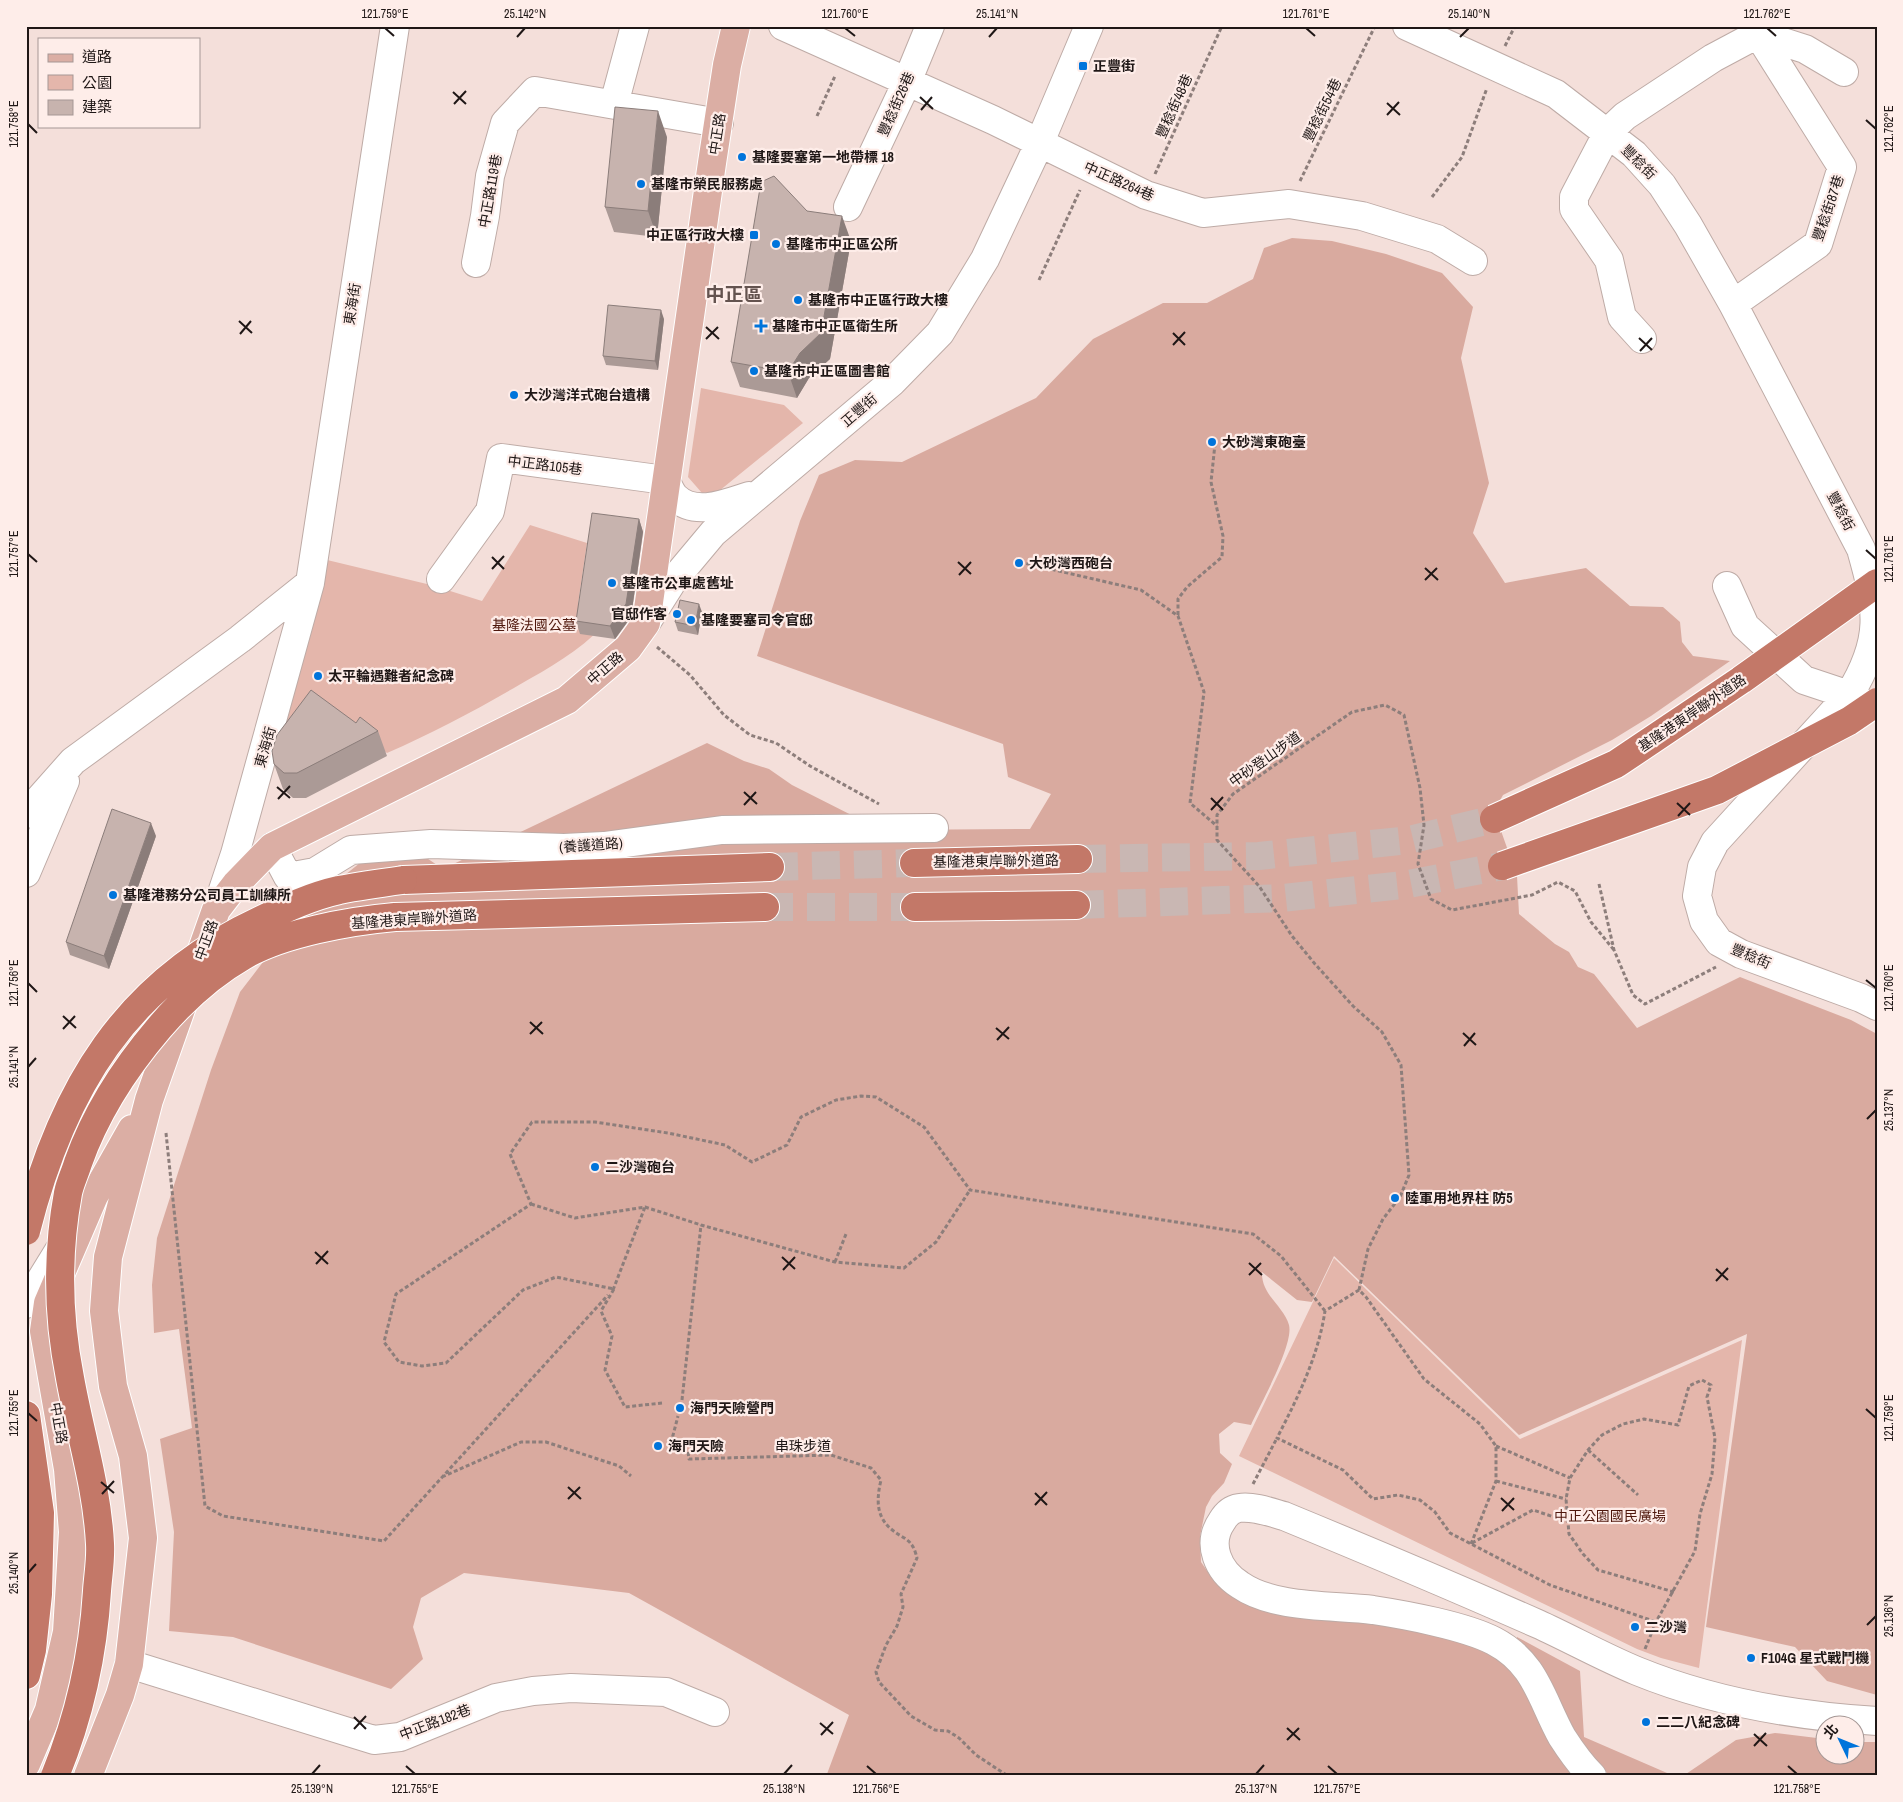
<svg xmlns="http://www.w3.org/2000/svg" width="1903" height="1802" viewBox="0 0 1903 1802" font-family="'Archivo Narrow','Noto Sans TC',sans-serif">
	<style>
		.green { fill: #e4b6ab }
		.forest { fill: #d9aa9f }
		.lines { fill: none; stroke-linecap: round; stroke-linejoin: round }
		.highway-tunnel { stroke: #c9b7b3; stroke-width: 28; stroke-dasharray: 28 14; stroke-linecap: butt }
		.minor-casing { stroke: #beaba6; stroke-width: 30 }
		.major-casing { stroke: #fff; stroke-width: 30 }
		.highway-casing { stroke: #fff; stroke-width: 30 }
		.path { stroke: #8d7e7b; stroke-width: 3; stroke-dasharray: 4 2.5; stroke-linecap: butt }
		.minor { stroke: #fff; stroke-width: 28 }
		.major { stroke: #dbaea4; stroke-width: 28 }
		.highway { stroke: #c37868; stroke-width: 28 }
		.highway-bridge-casing { stroke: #fff; stroke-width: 30; stroke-linecap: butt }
		.highway-bridge { stroke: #c37868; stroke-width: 28 }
		.wall { fill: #ab9a96 }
		.shaded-wall { fill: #8b7d7a }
		.building { fill: #c7b3ae; stroke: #8b7d7a }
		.ticks { fill: none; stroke: #1f1716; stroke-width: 2 }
		.poi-dot { fill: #0074db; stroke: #feede9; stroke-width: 2 }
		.labels { text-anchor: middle; stroke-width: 4.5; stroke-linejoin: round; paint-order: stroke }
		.poi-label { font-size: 14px; font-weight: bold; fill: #1f1716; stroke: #feede9; text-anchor: start }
		.street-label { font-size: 14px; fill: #1f1716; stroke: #feede9 }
		.park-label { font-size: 14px; fill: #4f170c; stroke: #feede9 }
		.district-label { font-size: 19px; font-weight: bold; fill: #64534f; stroke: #feede9 }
		.neatline { fill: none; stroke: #1f1716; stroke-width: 2 }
		.ticks-label { font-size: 12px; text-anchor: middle; fill: #1f1716 }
	</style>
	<rect width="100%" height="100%" fill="#f4dfda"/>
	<path class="green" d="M701,388L784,405L803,423L719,491L702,493L688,477Z
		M530,525L587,543L578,604L603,626C579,651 549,668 519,685C476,710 433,733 387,753L326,709L271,759L323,559L431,585L482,601Z
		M1334,1258L1520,1439L1742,1340L1699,1668L1661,1658L1637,1649L1239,1456Z"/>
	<path class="forest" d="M1292,238L1332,241L1386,254L1442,273L1473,307L1461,358L1489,483L1473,533L1505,583L1586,568L1630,606L1663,607L1680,622L1682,642L1693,656L1730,661L1651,716L1612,740L1503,795L1494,811L1517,876L1519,914L1555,944L1569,952L1578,967L1594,974L1637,1028L1740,977L1851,1020L1877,1034V1695L1827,1681L1795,1647L1706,1627L1747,1334L1519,1435L1334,1256L1312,1302L1297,1300L1262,1272C1261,1295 1284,1306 1289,1325C1294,1345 1260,1405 1251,1425L1234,1422L1219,1434L1220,1453L1232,1464L1224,1483L1212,1496L1206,1507L1200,1536L1201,1562L1214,1581L1232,1593L1373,1620L1459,1640L1492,1652L1525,1682L1551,1745L1574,1776H717L827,1774L849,1715L629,1593L464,1573L421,1598L413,1627L423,1659L391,1689L233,1637L169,1631L174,1532L160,1439L192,1428L179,1329L154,1333L152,1285L157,1238L211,1070L240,992L307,905L394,836L443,869L707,743L744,761L769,769L792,785L881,830L1030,829L1051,794L1008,777L1003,744L757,656L800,521L819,475L855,460L902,462L1036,398L1093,339L1163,303H1207L1253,279L1264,248Z
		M1517,1637L1580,1671L1584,1737L1674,1776H1610L1576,1740L1516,1648Z
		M1775,1733L1825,1739L1826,1754H1856V1742H1877V1776H1683L1736,1740Z"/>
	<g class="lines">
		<path class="highway-tunnel" d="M1078,859L1259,856L1409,840L1494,819
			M770,867L914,863
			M1076,905L1283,898L1403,885L1502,866
			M765,907H915"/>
		<defs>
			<path id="minor" d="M783,26L993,120L1146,195L1203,213L1289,204L1362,216L1437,239L1473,261
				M1407,26L1556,94L1634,154L1662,185L1688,225L1733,304L1861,549C1878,609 1884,639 1849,695L1715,842L1702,867L1697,896L1704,921L1719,942L1741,954L1861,998L1877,1006
				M614,104L635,26
				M848,207L907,82L930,26
				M476,263L485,216L490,176L505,123L535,91L719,123
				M1733,304L1818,244L1842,167L1758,34
				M1642,339L1622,317L1609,260L1574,209V197L1608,132L1625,116L1713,58L1758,34L1805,49L1844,72
				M441,579L490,511L501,458L665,480C668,485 671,493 675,497C695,517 727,503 749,496
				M1727,586L1745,626L1804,680L1849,695
				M646,623L672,582L713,533L892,382L940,333L985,259L1040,142L1089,26
				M26,814L73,761L240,639L310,583L395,26
				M272,847L288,877L315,872L351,850L431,844L564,848L604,846L722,830L934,828
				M26,873L65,781
				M217,908L235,854L310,583
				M26,1304L66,1239
				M129,1664L374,1740L400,1737L496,1698L533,1691L571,1688L666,1692L715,1712
				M1592,1776C1580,1764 1571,1751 1562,1737C1541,1699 1536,1663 1494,1641C1465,1626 1406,1615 1373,1610C1333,1605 1275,1609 1240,1585C1218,1571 1206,1544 1222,1521C1226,1514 1232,1509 1239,1508C1254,1506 1270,1512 1284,1516C1369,1551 1454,1587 1538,1624C1571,1639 1603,1657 1637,1671C1713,1702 1795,1716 1877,1721"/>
			<path id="major" d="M26,1764L49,1710L67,1632L73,1532L68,1469L44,1331L48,1303L94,1196L132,1129
				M88,1776L120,1695L129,1664L143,1538L133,1456L113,1386L104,1311L108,1257L149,1100L216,910L236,884L272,847L567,700L628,648L646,623L712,163L727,65L736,26"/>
			<path id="highway" d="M914,863L1078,859
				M403,880L770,867
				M915,907L1076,905
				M395,917L765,907
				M26,1415L40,1513L38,1594L32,1650L26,1675"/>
		</defs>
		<use href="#minor" class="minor-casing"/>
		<use href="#major" class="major-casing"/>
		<use href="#highway" class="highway-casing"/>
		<path class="path" d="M1505,46L1515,26
			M817,116L835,76
			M1155,174L1222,26
			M1300,181L1375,26
			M1432,197L1462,157L1487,88
			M1039,280L1080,190
			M1020,562L1141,590L1178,616L1204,692L1190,803L1217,826
			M1178,615V599L1187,587L1222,557L1223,536L1211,482L1215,444
			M657,647L690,675L724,715L750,735L776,743L810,766L879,804
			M1599,884L1614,950L1633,995L1645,1004L1716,967
			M166,1133L205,1506L223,1516L384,1541L608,1295
			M531,1204L575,1218L645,1207L701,1225L835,1262L904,1268L936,1242L970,1190
			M835,1262L846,1234
			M613,1290L645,1207
			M1359,1290L1368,1249L1383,1219L1400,1197L1409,1175L1401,1065L1382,1032L1353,1006L1315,964L1292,936L1259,886L1217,840V815L1233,794L1352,712L1385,705L1404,715L1420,788L1424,825L1418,864L1431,899L1452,910L1532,895L1558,882L1575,891L1591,922L1614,950
			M682,1400L701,1225
			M662,1403L625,1407L605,1370L612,1336L601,1311L614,1289L556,1277L523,1290L446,1363L422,1366L399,1362L384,1342L396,1294L531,1204L510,1154L532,1122H595L668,1133L725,1145L752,1162L787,1145L801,1117L836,1100L861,1096L876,1097L924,1127L970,1190L1253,1234L1281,1256L1325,1311
			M671,1443L678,1416
			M1496,1446L1570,1478
			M1588,1450L1638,1495
			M688,1452L689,1459L831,1455L871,1468L881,1480C876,1501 876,1519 895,1532C900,1536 908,1539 911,1544C914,1547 916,1554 917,1558L901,1594L903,1607L897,1626L886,1645L876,1672L879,1682L911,1716L935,1730L948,1731L959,1738L976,1755L1008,1776
			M442,1477L521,1442H546L619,1466L631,1476
			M1496,1481L1566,1499
			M1253,1484L1277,1438
			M1472,1543L1533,1510L1566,1521
			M1471,1544L1496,1481V1446L1480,1424L1424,1379L1366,1297L1359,1290L1325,1311C1318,1357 1298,1397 1277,1438L1343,1470L1373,1499L1398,1495L1420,1500L1435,1512L1450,1533L1550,1585L1656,1622
			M1645,1649L1656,1622L1695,1551L1700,1514L1712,1474L1715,1438L1707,1397L1711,1385L1702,1380L1689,1386L1678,1425L1644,1419L1623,1424L1602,1435L1588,1450L1570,1478L1566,1499L1569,1534L1583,1554L1598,1570L1674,1592"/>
		<use href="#minor" class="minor"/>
		<use href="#major" class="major"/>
		<use href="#highway" class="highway"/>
		<defs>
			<path id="highway-bridge" d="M1494,819L1616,764L1741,680L1877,583
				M1502,866L1717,790L1849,721L1877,702
				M26,1231C62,1089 125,983 261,920C286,908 312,896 339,890C360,886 381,883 403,880
				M55,1776C80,1715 93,1657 97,1591C98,1576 101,1559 100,1544C97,1486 80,1434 70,1378C58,1318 57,1253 68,1193C70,1183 75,1173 78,1163C96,1112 124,1069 159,1028C183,1000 210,975 243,956C282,933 350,921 395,917"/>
		</defs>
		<use href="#highway-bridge" class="highway-bridge-casing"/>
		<use href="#highway-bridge" class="highway-bridge"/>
	</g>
	<path class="wall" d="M667,137L657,237L614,232L605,207Z
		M807,211L851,241L830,359L809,378L797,398L740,387L731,362Z
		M664,319L658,370L606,365L603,356Z
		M639,519L643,532L631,617L615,639L580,634L576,621Z
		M702,612L698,635L678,631L675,622Z
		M356,723L378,731L387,756L306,798H293L283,789L274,764Z
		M156,836L109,969L70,955L66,942Z"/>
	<path class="shaded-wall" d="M658,111L667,137L657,237L648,211Z
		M842,216L851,241L830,359L809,378L797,398L788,372Z
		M661,310L664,319L658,370L655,361Z
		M639,519L643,532L631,617L615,639L610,626Z
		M699,604L702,612L698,635L695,626Z
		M151,823L156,836L109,969L104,956Z"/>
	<path class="building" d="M615,107L658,111L648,211L605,207Z
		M774,176L807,211L842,216L821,333L800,353L788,372L731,362L761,182Z
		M608,305L661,310L655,361L603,356Z
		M592,513L639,519L626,604L610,626L576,621Z
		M680,600L699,604L695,626L675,622Z
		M311,690L356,723L360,717L378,731L297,773H284L274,764L272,751L277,735Z
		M112,809L151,823L104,956L66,942Z"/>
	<path class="ticks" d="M385,28L394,36M845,28L855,36M1306,28L1315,36M1767,28L1776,36M517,37L525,28M989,37L997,28M1460,37L1469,28M453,92L466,104M920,97L933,109M1387,103L1400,115M454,104L466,91M921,110L932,97M1387,115L1399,102M1866,120L1876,129M28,124L37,133M239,321L252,333M706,327L719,339M1173,333L1185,345M240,334L251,321M1639,338L1652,350M706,339L718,327M1173,345L1185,332M1640,351L1652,338M1866,550L1876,559M28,554L37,562M492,557L504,569M958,562L971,574M1425,568L1438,580M492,569L504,556M959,575L971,562M1425,580L1437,568M277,787L290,798M744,792L757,804M1211,798L1223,810M278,799L290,786M1677,803L1690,815M744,805L756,792M1211,810L1223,797M1678,816L1690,803M1866,980L1876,988M28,983L37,992M63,1016L76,1028M530,1022L543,1034M996,1028L1009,1039M63,1029L75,1016M1463,1033L1476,1045M530,1034L542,1022M997,1040L1009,1027M1464,1046L1475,1033M28,1067L36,1058M1867,1119L1876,1110M315,1252L328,1264M782,1257L795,1269M1249,1263L1262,1275M316,1264L328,1251M1716,1269L1728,1280M783,1270L795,1257M1249,1275L1261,1263M1716,1281L1728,1268M1866,1409L1876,1418M28,1413L37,1421M101,1482L114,1493M568,1487L581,1499M1035,1493L1047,1505M102,1494L114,1481M1501,1498L1514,1510M568,1499L580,1487M1035,1505L1047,1492M1502,1511L1514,1498M28,1573L36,1564M1867,1625L1876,1616M354,1717L366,1729M820,1723L833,1734M1287,1728L1300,1740M354,1729L366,1716M1754,1734L1767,1746M821,1735L833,1722M1287,1740L1299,1728M1754,1746L1766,1733M406,1766L415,1774M867,1766L876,1774M1328,1766L1337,1774M1788,1766L1797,1774M312,1774L320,1765M784,1774L792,1765M1256,1774L1264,1765"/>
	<g class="poi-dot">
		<rect x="1078" y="61" width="10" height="10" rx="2.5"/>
		<circle cx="742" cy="157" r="5"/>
		<circle cx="641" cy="184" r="5"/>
		<rect x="749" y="230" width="10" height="10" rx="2.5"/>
		<circle cx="776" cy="244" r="5"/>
		<circle cx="798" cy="300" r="5"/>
		<path d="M758.5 318.5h5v5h5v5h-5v5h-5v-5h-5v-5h5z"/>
		<circle cx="754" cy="371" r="5"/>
		<circle cx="514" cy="395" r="5"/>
		<circle cx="1212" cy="442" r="5"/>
		<circle cx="1019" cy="563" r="5"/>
		<circle cx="612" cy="583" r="5"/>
		<circle cx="677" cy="614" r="5"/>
		<circle cx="691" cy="620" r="5"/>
		<circle cx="318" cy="676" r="5"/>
		<circle cx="113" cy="895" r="5"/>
		<circle cx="595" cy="1167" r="5"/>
		<circle cx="1395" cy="1198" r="5"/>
		<circle cx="680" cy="1408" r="5"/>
		<circle cx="658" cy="1446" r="5"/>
		<circle cx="1635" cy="1627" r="5"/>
		<circle cx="1751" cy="1658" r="5"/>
		<circle cx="1646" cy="1722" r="5"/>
	</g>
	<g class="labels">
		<g class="poi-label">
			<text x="1093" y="71">正豐街</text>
			<text x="752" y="162">基隆要塞第一地帶標 18</text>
			<text x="651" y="189">基隆市榮民服務處</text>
			<text x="744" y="240" text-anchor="end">中正區行政大樓</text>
			<text x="786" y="249">基隆市中正區公所</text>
			<text x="808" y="305">基隆市中正區行政大樓</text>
			<text x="772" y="331">基隆市中正區衛生所</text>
			<text x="764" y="376">基隆市中正區圖書館</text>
			<text x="524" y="400">大沙灣洋式砲台遺構</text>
			<text x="1222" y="447">大砂灣東砲臺</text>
			<text x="1029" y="568">大砂灣西砲台</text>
			<text x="622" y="588">基隆市公車處舊址</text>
			<text x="667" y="619" text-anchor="end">官邸作客</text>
			<text x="701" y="625">基隆要塞司令官邸</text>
			<text x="328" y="681">太平輪遇難者紀念碑</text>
			<text x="123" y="900">基隆港務分公司員工訓練所</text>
			<text x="605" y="1172">二沙灣砲台</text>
			<text x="1405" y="1203">陸軍用地界柱 防5</text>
			<text x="690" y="1413">海門天險營門</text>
			<text x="668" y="1451">海門天險</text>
			<text x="1645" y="1632">二沙灣</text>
			<text x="1761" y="1663">F104G 星式戰鬥機</text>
			<text x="1656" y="1727">二二八紀念碑</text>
		</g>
		<g class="street-label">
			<text transform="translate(896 104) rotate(-66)" y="5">豐稔街26巷</text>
			<text transform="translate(1174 106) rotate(-66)" y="5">豐稔街48巷</text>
			<text transform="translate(1322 110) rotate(-64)" y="5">豐稔街54巷</text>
			<text transform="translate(717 134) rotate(-81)" y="5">中正路</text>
			<text transform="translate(1639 162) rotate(45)" y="5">豐稔街</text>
			<text transform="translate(1119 181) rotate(24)" y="5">中正路264巷</text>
			<text transform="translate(490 191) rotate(-80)" y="5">中正路119巷</text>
			<text transform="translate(1828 208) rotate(-71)" y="5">豐稔街87巷</text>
			<text transform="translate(352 304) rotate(-81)" y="5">東海街</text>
			<text transform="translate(859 410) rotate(-41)" y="5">正豐街</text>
			<text transform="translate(545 465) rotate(7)" y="5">中正路105巷</text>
			<text transform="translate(1841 511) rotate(62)" y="5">豐稔街</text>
			<text transform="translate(605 668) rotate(-41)" y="5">中正路</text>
			<text transform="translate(1692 713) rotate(-34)" y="5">基隆港東岸聯外道路</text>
			<text transform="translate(265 747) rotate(-74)" y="5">東海街</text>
			<text transform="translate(1265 759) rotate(-35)" y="5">中砂登山步道</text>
			<text transform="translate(591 845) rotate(-4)" y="5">(養護道路)</text>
			<text transform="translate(996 861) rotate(-1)" y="5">基隆港東岸聯外道路</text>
			<text transform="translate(414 919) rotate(-4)" y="5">基隆港東岸聯外道路</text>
			<text transform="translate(206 940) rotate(-70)" y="5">中正路</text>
			<text transform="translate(1751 956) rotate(23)" y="5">豐稔街</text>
			<text transform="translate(59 1423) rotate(80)" y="5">中正路</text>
			<text x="803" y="1451">串珠步道</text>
			<text transform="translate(435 1722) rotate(-21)" y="5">中正路182巷</text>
		</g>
		<g class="park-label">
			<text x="534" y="630">基隆法國公墓</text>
			<text x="1610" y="1521">中正公園國民廣場</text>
		</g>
		<g class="district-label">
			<text x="734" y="301">中正區</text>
		</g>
	</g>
	<rect width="1903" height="1802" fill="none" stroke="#feede9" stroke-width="55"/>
	<rect x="38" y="38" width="162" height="90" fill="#feede9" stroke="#a59795"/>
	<rect x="48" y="54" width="25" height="8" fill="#dbaea4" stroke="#a59795"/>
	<text x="82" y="62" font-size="15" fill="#1f1716">道路</text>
	<rect x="48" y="75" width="25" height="15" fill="#e4b6ab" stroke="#a59795"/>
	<text x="82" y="88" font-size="15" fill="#1f1716">公園</text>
	<rect x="48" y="100" width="25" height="15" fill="#c7b3ae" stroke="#a59795"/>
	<text x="82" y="112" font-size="15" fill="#1f1716">建築</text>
	<g transform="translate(1840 1740) rotate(313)"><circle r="24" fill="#feede9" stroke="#a59795"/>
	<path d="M0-4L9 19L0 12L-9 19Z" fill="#0074db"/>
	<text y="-8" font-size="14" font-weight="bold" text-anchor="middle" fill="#1f1716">北</text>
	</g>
	<rect x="28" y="28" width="1848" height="1746" class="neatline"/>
	<g class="ticks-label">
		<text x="385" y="18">121.759°E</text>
		<text x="525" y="18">25.142°N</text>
		<text x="845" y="18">121.760°E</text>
		<text x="997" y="18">25.141°N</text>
		<text x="1306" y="18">121.761°E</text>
		<text x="1469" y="18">25.140°N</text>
		<text x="1767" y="18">121.762°E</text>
		<text transform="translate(14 124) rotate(-90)" y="4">121.758°E</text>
		<text transform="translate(1889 129) rotate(-90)" y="4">121.762°E</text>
		<text transform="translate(14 554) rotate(-90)" y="4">121.757°E</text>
		<text transform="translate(1889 559) rotate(-90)" y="4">121.761°E</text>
		<text transform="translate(14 983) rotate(-90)" y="4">121.756°E</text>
		<text transform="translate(1889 988) rotate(-90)" y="4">121.760°E</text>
		<text transform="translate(14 1067) rotate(-90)" y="4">25.141°N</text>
		<text transform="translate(1889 1110) rotate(-90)" y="4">25.137°N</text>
		<text transform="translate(14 1413) rotate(-90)" y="4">121.755°E</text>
		<text transform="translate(1889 1418) rotate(-90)" y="4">121.759°E</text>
		<text transform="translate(14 1573) rotate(-90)" y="4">25.140°N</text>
		<text transform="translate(1889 1616) rotate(-90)" y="4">25.136°N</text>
		<text x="312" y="1793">25.139°N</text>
		<text x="415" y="1793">121.755°E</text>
		<text x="784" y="1793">25.138°N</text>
		<text x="876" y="1793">121.756°E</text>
		<text x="1256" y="1793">25.137°N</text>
		<text x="1337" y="1793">121.757°E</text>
		<text x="1797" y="1793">121.758°E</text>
	</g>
</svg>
